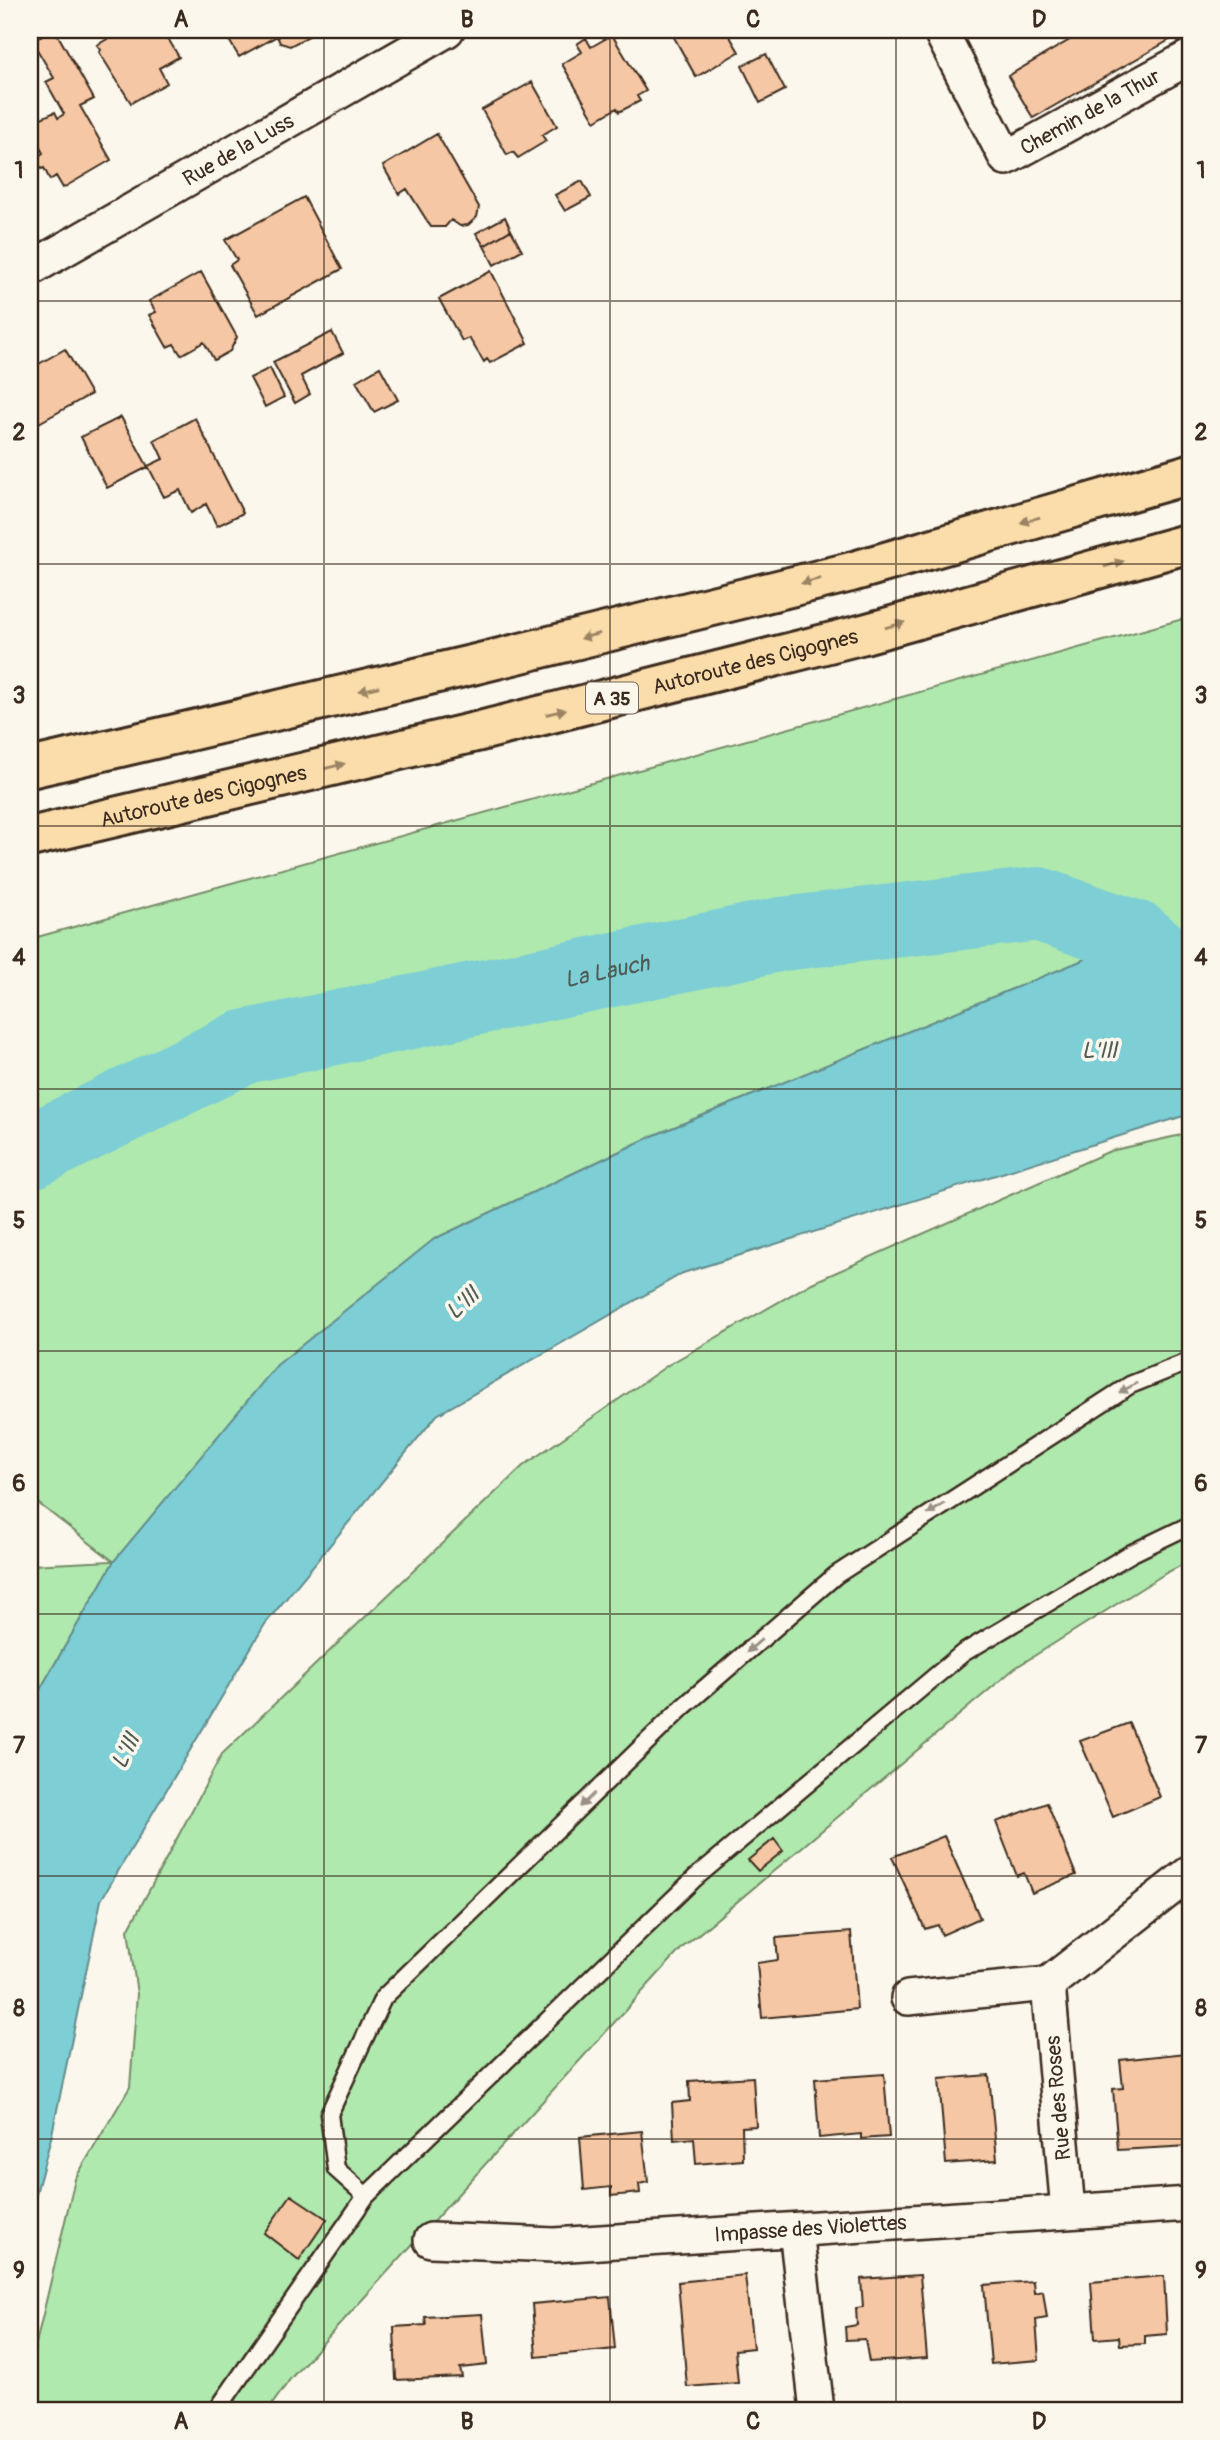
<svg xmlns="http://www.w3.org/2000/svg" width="1220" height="2440" viewBox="0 0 1220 2440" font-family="Pangolin,sans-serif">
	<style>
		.green { fill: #afe9ae; stroke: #758a66; stroke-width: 2 }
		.water { fill: #7dced5; stroke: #638c8c; stroke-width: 2 }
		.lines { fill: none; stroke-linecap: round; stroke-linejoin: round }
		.river { stroke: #7dced5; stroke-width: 74 }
		.building { fill: #f5c7a4; stroke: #3b2a1e; stroke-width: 2 }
		.service-casing { stroke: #3b2a1e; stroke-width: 21 }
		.minor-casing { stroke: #3b2a1e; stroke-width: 38 }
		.motorway-casing { stroke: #3b2a1e; stroke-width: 44 }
		.service { stroke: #fbf7ec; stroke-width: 16 }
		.minor { stroke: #fbf7ec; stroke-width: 33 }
		.motorway { stroke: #fbddab; stroke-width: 38 }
		.oneway { fill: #9b8464 }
		.oneway2 { fill: #9b9085 }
		.grid { fill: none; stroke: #3b2a1e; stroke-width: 2; stroke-opacity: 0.55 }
		.labels { text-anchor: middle; stroke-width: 7; stroke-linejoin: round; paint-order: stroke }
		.shield { fill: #fbf7ec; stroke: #75685c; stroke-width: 2 }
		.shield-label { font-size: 19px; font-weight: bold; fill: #3b2a1e }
		.street-label { font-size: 21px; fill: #3b2a1e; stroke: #fbf7ec }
		.water-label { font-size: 23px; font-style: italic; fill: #4f5b55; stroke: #fbf7ec }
		.neatline { fill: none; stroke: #3b2a1e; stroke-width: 2.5 }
		.grid-label { font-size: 23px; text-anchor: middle; font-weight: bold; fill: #3b2a1e }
	</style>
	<rect width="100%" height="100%" fill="#fbf7ec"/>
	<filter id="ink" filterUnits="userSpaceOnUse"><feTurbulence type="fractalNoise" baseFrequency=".0143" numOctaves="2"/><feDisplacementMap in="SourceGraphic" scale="14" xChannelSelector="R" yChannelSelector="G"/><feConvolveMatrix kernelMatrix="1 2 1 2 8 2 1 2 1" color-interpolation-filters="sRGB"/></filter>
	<g filter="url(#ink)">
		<path class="green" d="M1190,617V928L1137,938L650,1137L434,1239L114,1561L30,1707V1565L113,1561L30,1497V939Z
			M1190,1133V1561L1166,1573L1015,1668L682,1948L291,2378L268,2410H30V2369L75,2179L130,2087L137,1994L128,1930L222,1754L523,1466L668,1365L812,1283L1110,1151Z"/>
		<path class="water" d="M1190,928V1114L683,1273L437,1415L265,1624L101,1900L52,2134L30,2216V1707L114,1561L277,1365L434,1239L650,1137L1137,938Z"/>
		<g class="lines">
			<path class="river" id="s1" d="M30,1152L244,1047L782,934L1038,904L1137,938L1190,981"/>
		</g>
		<path class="building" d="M52,30H55L94,99L80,106L111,160L63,188L56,176L50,180L44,168L41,169L36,158L43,153L32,133L37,129L34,124L41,118L55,112L58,118L64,114L46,82L54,78L32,41Z
			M123,30H129L132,34L139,30H163L179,57L159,68L167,83L131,103L99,52L101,50L97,45Z
			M223,30H311V35L290,46L280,43L277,36L239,57Z
			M670,30H726L739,52L696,77Z
			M1087,30H1187L1033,118L1008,76Z
			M612,35L646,91L637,96L640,101L619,112L617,108L595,121L562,64L582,52L577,44L586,38L591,47Z
			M766,54L785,90L760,103L742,66Z
			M532,82L557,126L542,135L546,141L518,158L513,152L507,155L482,110Z
			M437,134L479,207L477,217L468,225L460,226L451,220L445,227H431L407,189L399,194L383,166Z
			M582,181L591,197L565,211L555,195Z
			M304,197L342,269L258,315L230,265L237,260L225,240Z
			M505,217L511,230L484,246L476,233Z
			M511,230L522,250L494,265L484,246Z
			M491,271L528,343L490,363L487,359L484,362L469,338L462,341L439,299Z
			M201,272L237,337L230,351L214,360L204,342L181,355L174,344L167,347L149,315L156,312L149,301Z
			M332,332L343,353L301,376L310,394L295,403L273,362Z
			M65,349L91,394L37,424L30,411V369Z
			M380,367L398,400L374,412L356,381Z
			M270,368L284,397L265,407L250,378Z
			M121,417L148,467L107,488L81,437Z
			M195,418L243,513L217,526L206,504L191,513L180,490L164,497L148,466L163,459L154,440Z
			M1129,1723L1160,1797L1113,1817L1080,1741Z
			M1047,1803L1076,1875L1032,1893L1024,1873L1017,1876L996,1822Z
			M944,1836L980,1918L942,1935L938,1925L925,1929L892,1857Z
			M774,1839L783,1851L758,1871L748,1860Z
			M851,1932L857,2009L762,2018L757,1963L778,1960L776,1938Z
			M1186,2053L1190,2104V2146L1118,2150L1113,2089L1123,2088L1120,2060Z
			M884,2074L889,2137L861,2139V2134L819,2138L815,2079Z
			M989,2075L997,2160L946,2164L939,2079Z
			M753,2077L756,2126L742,2127L743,2160L696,2164L694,2138L674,2140L672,2103L690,2101L689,2081Z
			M642,2131L648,2182L639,2184L640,2193L611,2196V2187L584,2190L580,2137Z
			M291,2195L327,2219L299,2260L264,2233Z
			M745,2275L753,2348L735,2350L738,2383L687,2387L678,2282Z
			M920,2275L927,2358L869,2362L865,2339L846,2340L845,2327L857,2325L856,2308L863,2307L861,2279Z
			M1164,2276L1167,2334L1145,2336V2344L1120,2345L1119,2337L1095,2339L1091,2282Z
			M1033,2281L1034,2293L1043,2291L1047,2318L1036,2320L1039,2360L991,2364L984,2285Z
			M610,2297L615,2349L536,2357L532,2304Z
			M482,2314L487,2365L460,2368L462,2377L396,2380L394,2327L426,2325L425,2317Z"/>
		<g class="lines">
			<defs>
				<path id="service" d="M1190,1361L1130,1385L836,1575L683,1707L383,1998L329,2114L336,2169L366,2196L695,1878L963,1653L1132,1553L1190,1525
					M217,2410L366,2196"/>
				<g id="minor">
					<path id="s2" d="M940,30L1006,158L1190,57"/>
					<path id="s3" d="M30,269L447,30"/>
					<path d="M908,1998L1048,1984"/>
					<path d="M1068,2211L1048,1984L1190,1873"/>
					<path d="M796,2230L817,2410"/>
					<path id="s4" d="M431,2240L554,2245L1190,2204"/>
				</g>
				<g id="motorway">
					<path d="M30,768L476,664L851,572L1190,474"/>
					<path id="s5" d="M30,837L480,731L864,634L1190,543"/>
				</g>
			</defs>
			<use href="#service" class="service-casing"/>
			<use href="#minor" class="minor-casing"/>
			<use href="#motorway" class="motorway-casing"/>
			<use href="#service" class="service"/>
			<use href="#minor" class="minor"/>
			<use href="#motorway" class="motorway"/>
		</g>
		<defs><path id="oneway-solid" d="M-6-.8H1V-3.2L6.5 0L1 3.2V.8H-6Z" transform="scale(1.75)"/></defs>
		<g class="oneway">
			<use href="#oneway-solid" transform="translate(1030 520) rotate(164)"/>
			<use href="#oneway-solid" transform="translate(1114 564) rotate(-16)"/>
			<use href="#oneway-solid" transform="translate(811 581) rotate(166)"/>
			<use href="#oneway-solid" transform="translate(895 625) rotate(-16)"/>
			<use href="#oneway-solid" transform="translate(590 636) rotate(166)"/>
			<use href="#oneway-solid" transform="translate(369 689) rotate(167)"/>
			<use href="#oneway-solid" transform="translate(556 712) rotate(-14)"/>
			<use href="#oneway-solid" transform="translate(335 766) rotate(-14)"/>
		</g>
		<g class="oneway2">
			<use href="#oneway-solid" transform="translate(1128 1388) rotate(152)"/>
			<use href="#oneway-solid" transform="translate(936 1509) rotate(147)"/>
			<use href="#oneway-solid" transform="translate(754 1646) rotate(139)"/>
			<use href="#oneway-solid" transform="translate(587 1800) rotate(136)"/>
		</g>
	</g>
	<path class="grid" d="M324,30V2410M610,30V2410M896,30V2410M30,301H1190M30,564H1190M30,826H1190M30,1089H1190M30,1351H1190M30,1614H1190M30,1876H1190M30,2139H1190"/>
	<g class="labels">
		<rect class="shield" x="586" y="682.5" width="52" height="31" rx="5"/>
		<g class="shield-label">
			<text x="612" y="705">A 35</text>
		</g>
		<g class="street-label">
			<text dy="7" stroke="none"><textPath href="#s2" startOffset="240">Chemin de la Thur</textPath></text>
			<text dy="7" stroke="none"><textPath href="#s3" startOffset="240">Rue de la Luss</textPath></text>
			<text dy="7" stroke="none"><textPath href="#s5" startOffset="746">Autoroute des Cigognes</textPath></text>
			<text dy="7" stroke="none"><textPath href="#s5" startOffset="178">Autoroute des Cigognes</textPath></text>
			<text transform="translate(1058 2098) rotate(-95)" y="7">Rue des Roses</text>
			<text dy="7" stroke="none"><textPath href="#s4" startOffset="380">Impasse des Violettes</textPath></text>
		</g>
		<g class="water-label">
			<text dy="8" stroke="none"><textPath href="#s1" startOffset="609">La Lauch</textPath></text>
			<text x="1099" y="1058">L'Ill</text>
			<text transform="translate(462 1303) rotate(-43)" y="8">L'Ill</text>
			<text transform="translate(125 1751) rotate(-63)" y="8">L'Ill</text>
		</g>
	</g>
	<rect width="1220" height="2440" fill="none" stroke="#fbf7ec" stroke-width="77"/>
	<rect x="38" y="38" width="1144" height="2364" class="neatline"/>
	<g class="grid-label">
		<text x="181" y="27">A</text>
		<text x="467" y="27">B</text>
		<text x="753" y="27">C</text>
		<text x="1039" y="27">D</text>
		<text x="19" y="178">1</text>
		<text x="1201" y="178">1</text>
		<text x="19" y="440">2</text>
		<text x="1201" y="440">2</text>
		<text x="19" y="703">3</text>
		<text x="1201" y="703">3</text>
		<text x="19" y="965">4</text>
		<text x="1201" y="965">4</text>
		<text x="19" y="1228">5</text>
		<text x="1201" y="1228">5</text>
		<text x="19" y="1491">6</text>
		<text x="1201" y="1491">6</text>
		<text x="19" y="1753">7</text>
		<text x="1201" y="1753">7</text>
		<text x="19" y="2016">8</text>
		<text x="1201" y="2016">8</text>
		<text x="19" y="2278">9</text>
		<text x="1201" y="2278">9</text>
		<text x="181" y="2429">A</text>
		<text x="467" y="2429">B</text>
		<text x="753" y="2429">C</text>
		<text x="1039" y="2429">D</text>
	</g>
</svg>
